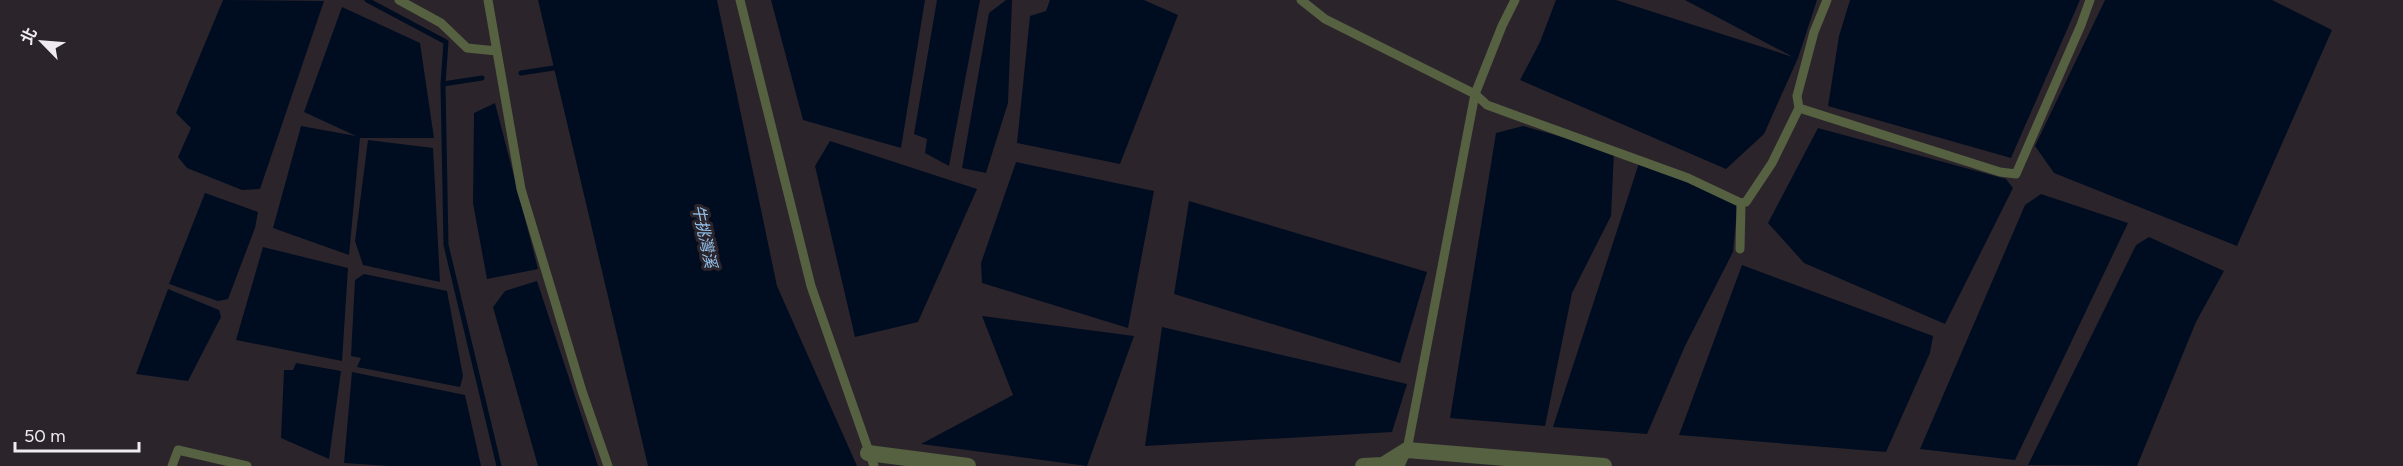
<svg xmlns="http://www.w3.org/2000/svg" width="2403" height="466" viewBox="0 0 2403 466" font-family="Figtree,'Noto Sans TC',sans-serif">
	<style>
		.water { fill: #000d21 }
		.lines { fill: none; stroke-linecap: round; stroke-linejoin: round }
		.stream { stroke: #000d21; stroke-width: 5 }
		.service { stroke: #566142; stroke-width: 9 }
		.minor { stroke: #566142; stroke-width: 16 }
		.labels { text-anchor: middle; stroke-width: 6; stroke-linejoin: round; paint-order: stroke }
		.water-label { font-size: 16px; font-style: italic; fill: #95c5f2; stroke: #2b252b }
	</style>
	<rect width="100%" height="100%" fill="#2b252b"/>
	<path class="water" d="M223,0L324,1L260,189L242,190L187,168L178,157L191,128L176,113Z
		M538,0H717L777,286L857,466H648Z
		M771,0H925L901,148L803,120Z
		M937,0H980L949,166L925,153L927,139L914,134Z
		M1006,0H1012L1008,103L986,173L962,168L989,13Z
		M1050,0H1144L1178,15L1120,164L1017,143L1030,16L1046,11Z
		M1556,0H1616L1793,57L1685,0H1817L1798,58L1764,134L1726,169L1520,80L1540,42Z
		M1850,0H2080L2011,158L1828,106L1839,36Z
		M2105,0H2272L2332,30L2237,246L2054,173L2035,146Z
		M342,7L420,43L434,138H360L349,255L273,228L301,126L356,136L304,112Z
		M495,103L538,269L487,279L473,203L474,113Z
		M1523,126L1614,152L1611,216L1572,293L1545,426L1450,418L1496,133Z
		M1818,128L2006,179L2013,188L1945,324L1804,263L1768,223Z
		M368,140L433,148L440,282L363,265L355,241Z
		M830,141L977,189L918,322L855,337L815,166Z
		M1016,162L1154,191L1128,328L982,283L981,263Z
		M1639,163L1738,199L1733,252L1685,346L1647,434L1553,427Z
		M205,193L258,212L255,228L228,299L218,301L169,284Z
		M2041,194L2128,223L2015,460L1920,449L2025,205Z
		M1189,201L1427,272L1400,363L1174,294Z
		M2149,237L2224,271L2196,322L2137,466L2028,465L2136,245Z
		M263,247L348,268L342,361L236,340Z
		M1742,265L1933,336L1930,353L1886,452L1679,435Z
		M364,274L447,291L463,376L460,387L357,367L361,358L351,356L355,280Z
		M537,281L598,466H538L493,307L505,291Z
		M168,289L219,310L221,317L188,381L136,374Z
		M982,316L1134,336L1087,466L921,444L1013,395Z
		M1162,327L1407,384L1392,432L1145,446Z
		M296,363L341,371L329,459L281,438L284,370H293Z
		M352,372L465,395L481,466H389L344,463Z"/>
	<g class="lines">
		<path class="stream" d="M367,0L446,42L443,84
			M521,73L560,67
			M482,78L443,84L446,245L499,466"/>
		<path class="service" d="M399,0L441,23L467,48L497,51
			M488,0L521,189L582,391L608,466
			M740,0L811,286L874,466
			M1301,0L1325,19L1475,94L1487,105L1688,178L1741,203L1746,202L1772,163L1799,108L1797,96L1814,32L1827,0
			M1799,108L2000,172L2016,174L2081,25L2090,0
			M1740,249L1741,203
			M172,466L178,450L247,466
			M1400,466L1407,450L1475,94L1502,26L1515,0"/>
		<path class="minor" d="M868,453L968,466
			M1363,466L1383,465L1407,450L1604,466"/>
	</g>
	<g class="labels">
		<g class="water-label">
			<text transform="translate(705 236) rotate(78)" y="6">牛挑灣溪</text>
		</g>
	</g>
	<g transform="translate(42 42) rotate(295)" stroke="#2b252b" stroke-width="4.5" paint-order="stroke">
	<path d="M0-4.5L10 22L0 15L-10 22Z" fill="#efebef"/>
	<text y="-9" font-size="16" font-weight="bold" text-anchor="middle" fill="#efebef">北</text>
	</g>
	<path d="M15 442v9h124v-9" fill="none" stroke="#efebef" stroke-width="3"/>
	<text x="24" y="442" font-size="18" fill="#efebef" stroke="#2b252b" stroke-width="4.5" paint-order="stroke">50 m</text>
</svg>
